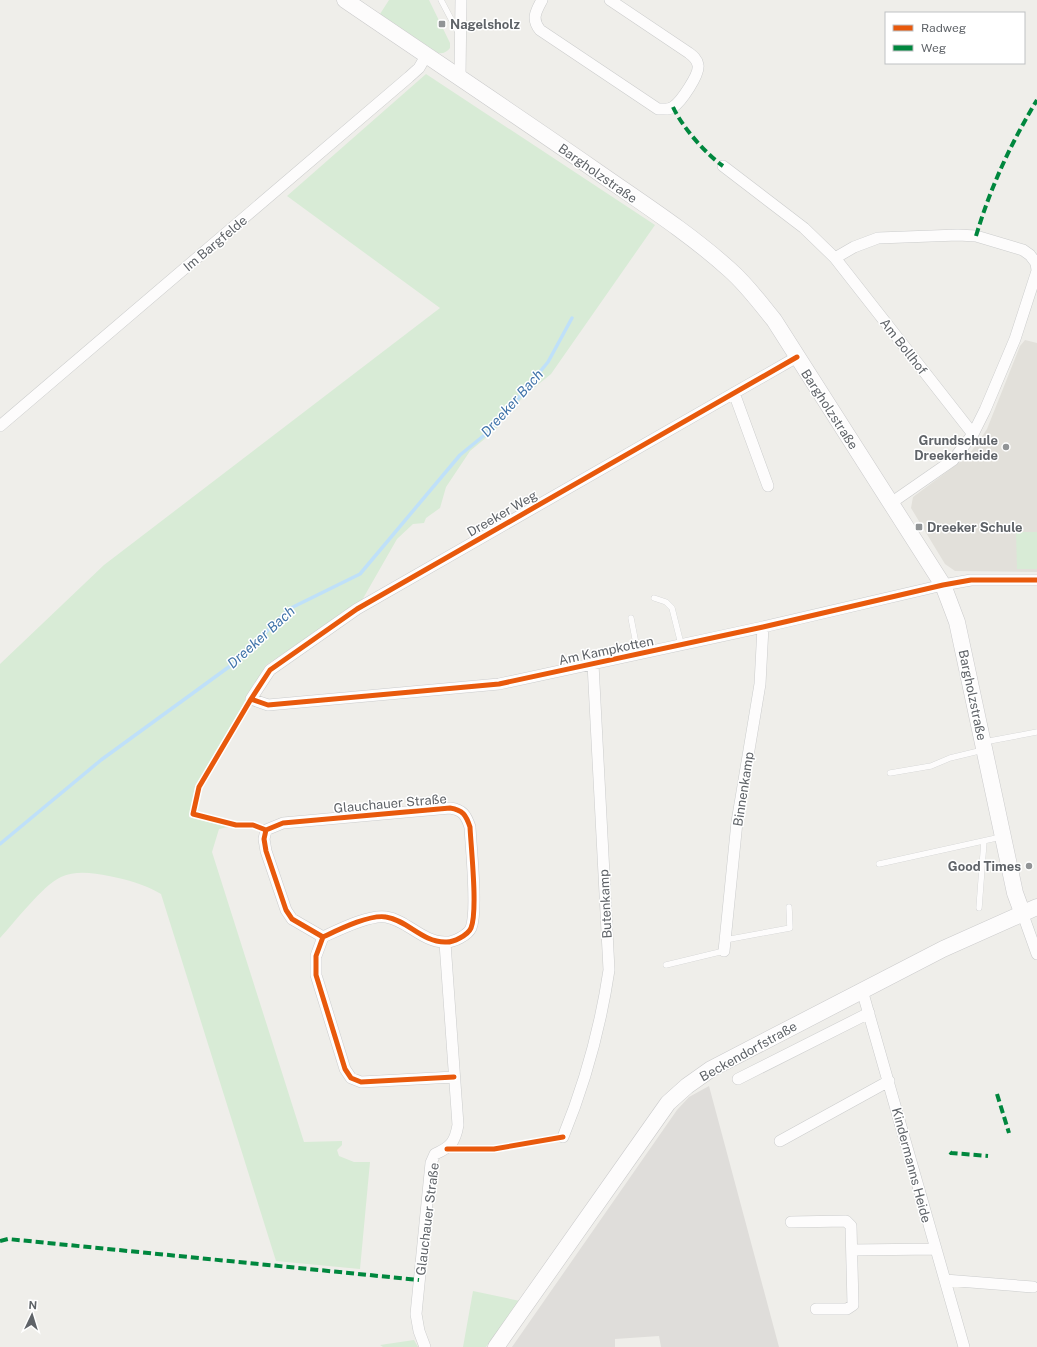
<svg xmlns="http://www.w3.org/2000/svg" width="1037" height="1347" viewBox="0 0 1037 1347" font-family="'Public Sans',sans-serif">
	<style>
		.industrial { fill: #dfddda }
		.education { fill: #e2e0da }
		.green { fill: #d8ebd6 }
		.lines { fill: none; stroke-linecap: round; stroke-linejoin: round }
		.stream { stroke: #bfe0f9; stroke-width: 3.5 }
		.lane-casing { stroke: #cbcccc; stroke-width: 6 }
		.street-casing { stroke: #cbcccc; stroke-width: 12 }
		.secondary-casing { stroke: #cacacb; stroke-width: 17 }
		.lane { stroke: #fdfcfc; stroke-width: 5.5 }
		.street { stroke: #fdfcfc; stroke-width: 11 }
		.secondary { stroke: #fdfcfc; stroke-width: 16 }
		.quiet { stroke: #00873e; stroke-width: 4; stroke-dasharray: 8 4; stroke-linecap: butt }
		.cycleway-casing { stroke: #fff; stroke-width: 8 }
		.cycleway { stroke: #e8590c; stroke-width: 5 }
		.poi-dot { fill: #919496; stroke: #fff; stroke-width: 1.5 }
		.labels { text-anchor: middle; stroke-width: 3; stroke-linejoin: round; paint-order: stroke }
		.poi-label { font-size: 13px; font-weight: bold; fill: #5f6368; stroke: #fff; text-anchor: start }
		.street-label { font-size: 13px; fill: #5f6368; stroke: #fff }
		.water-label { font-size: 14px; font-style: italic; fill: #4174aa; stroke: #fff }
	</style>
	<rect width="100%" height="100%" fill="#efeeea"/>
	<path class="industrial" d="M709,1086L779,1347H661L659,1336L615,1339V1347H512L677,1110L689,1097Z"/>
	<path class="education" d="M1025,340L1037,343V572L955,571L945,564L911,508L913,497L968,456L981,438L987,429L1020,346Z"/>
	<path class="green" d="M389,0H429L450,43V48C447,52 443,54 438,53L380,14Z
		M426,74L655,225L551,374L524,396L493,432L470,451L446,487L440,508L426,518L424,523L413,524L397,539L361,602L266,665L195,787L189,817L228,827L219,829L212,852L304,1142L342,1141V1145L337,1150L339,1156L354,1162H370L360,1269L276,1261L161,894C144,884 128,880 109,876C93,873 76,870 61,877C42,886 15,922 0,938V664L104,565L440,308L287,196Z
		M1016,532H1037V569H1017Z
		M473,1291L520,1301L486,1347H463Z
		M414,1340L418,1347H383L380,1345Z"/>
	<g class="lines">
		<path class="stream" d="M0,844L101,760L237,661L289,609L360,574L460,455L487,433L520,396L548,362L572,318"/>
		<defs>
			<path id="lane" d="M441,0L459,34
				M654,598L666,602L672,608L681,644
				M631,618L638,654
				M984,742L1037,732
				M890,773L931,766L950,758L983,750
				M879,864L1001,837
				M979,908L984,841
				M725,940L790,928L789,907
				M666,965L724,951"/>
			<path id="street" d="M542,0C536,11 531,19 540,30L658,109C664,109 669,110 673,107C681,102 700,74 698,65C697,59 693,56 689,53L610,0
				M460,77L461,0
				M723,166L804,228L835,258L854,247L878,238L958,235L976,236L1023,250L1030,255L1036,263L1037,270
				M835,258L973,434
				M797,357L357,609L270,670L251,699L268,705L499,684L763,627L943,585L971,580H1037
				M734,393L768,486
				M0,426L409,77L419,68L426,56
				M891,503L953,460L973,434L985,410L1015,339L1037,271
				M1022,912L1037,954
				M323,937L292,919L286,910L266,851L264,839L266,830L283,823L450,808C463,810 466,815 470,827C471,848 478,911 471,928C468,935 453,943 445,942C422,942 407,920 386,917C370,914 338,930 323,937L316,956V975L345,1069L351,1078L361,1082L454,1077
				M724,951L737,822L760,684L763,627
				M862,990L964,1347
				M738,1079L869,1013
				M563,1137C586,1081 600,1030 609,970L593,664
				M780,1141L889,1081
				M791,1222L846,1221L851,1226L853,1305L847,1309H816
				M852,1250L936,1249
				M945,1280L1033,1287
				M425,1347L419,1331L416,1314L431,1163L435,1154C451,1147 455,1142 458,1125L445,943"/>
			<path id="secondary" d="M345,0C427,56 510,111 592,168C639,201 688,232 730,270C747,285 760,303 774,320L943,585L957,622L1015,893L1022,912
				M496,1347L668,1103L687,1086L711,1069L943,949L1037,907"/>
		</defs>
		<use href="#lane" class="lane-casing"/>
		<use href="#street" class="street-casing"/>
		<use href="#secondary" class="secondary-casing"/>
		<use href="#lane" class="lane"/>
		<use href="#street" class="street"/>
		<use href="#secondary" class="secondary"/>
		<path class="quiet" d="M673,107C682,127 706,154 723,166
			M976,236C991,186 1010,145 1037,100
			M997,1094L1009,1133
			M950,1152L951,1153L988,1156
			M0,1241L8,1239L419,1280"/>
		<defs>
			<path id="cycleway" d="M797,357L357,609L270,670L251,699L268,705L499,684L763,627L943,585L971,580H1037
				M251,699L199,787L193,814L236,825H253L266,830
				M323,937L292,919L286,910L266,851L264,839L266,830L283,823L450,808C463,810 466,815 470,827C471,848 478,911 471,928C468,935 453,943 445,942C422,942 407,920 386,917C370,914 338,930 323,937L316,956V975L345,1069L351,1078L361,1082L454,1077
				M447,1149H494L563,1137"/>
		</defs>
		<use href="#cycleway" class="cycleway-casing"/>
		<use href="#cycleway" class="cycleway"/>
	</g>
	<g class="poi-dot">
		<rect x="438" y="20" width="8" height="8" rx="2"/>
		<circle cx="1006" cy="447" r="4"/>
		<rect x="915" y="523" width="8" height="8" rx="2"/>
		<circle cx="1029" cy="866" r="4"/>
	</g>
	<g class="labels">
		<g class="poi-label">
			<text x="450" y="29">Nagelsholz</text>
			<text x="998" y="445" text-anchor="end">Grundschule<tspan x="998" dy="15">Dreekerheide</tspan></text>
			<text x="927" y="532">Dreeker Schule</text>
			<text x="1021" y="871" text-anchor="end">Good Times</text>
		</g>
		<g class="street-label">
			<text transform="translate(598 173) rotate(35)" y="5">Bargholzstraße</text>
			<text transform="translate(215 243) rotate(-40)" y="5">Im Bargfelde</text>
			<text transform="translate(904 346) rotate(52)" y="5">Am Bollhof</text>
			<text transform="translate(830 409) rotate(57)" y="5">Bargholzstraße</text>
			<text transform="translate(502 513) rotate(-30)" y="5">Dreeker Weg</text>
			<text transform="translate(606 650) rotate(-12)" y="5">Am Kampkotten</text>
			<text transform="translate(973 695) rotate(78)" y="5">Bargholzstraße</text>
			<text transform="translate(743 789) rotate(-81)" y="5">Binnenkamp</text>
			<text transform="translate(390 803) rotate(-5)" y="5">Glauchauer Straße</text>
			<text transform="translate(605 904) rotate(-93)" y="5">Butenkamp</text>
			<text transform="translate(748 1051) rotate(-29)" y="5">Beckendorfstraße</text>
			<text transform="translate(912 1165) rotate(75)" y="5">Kindermanns Heide</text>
			<text transform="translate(427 1219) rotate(-83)" y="5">Glauchauer Straße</text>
		</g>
		<g class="water-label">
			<text transform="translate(512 403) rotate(-48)" y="5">Dreeker Bach</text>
			<text transform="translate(261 637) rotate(-42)" y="5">Dreeker Bach</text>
		</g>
	</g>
	<rect x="885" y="12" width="140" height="52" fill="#ffffff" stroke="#bfc1c3"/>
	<rect x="893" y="25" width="20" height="6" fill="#e8590c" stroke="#bfc1c3"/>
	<text x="921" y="32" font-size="12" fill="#5f6368">Radweg</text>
	<rect x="893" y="45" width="20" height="6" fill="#00873e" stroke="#bfc1c3"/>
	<text x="921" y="52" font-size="12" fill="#5f6368">Weg</text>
	<g transform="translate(32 1315) rotate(4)" stroke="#ffffff" stroke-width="3" paint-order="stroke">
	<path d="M0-3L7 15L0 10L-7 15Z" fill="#5f6368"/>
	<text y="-6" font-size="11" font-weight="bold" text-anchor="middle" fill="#5f6368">N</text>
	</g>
</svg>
